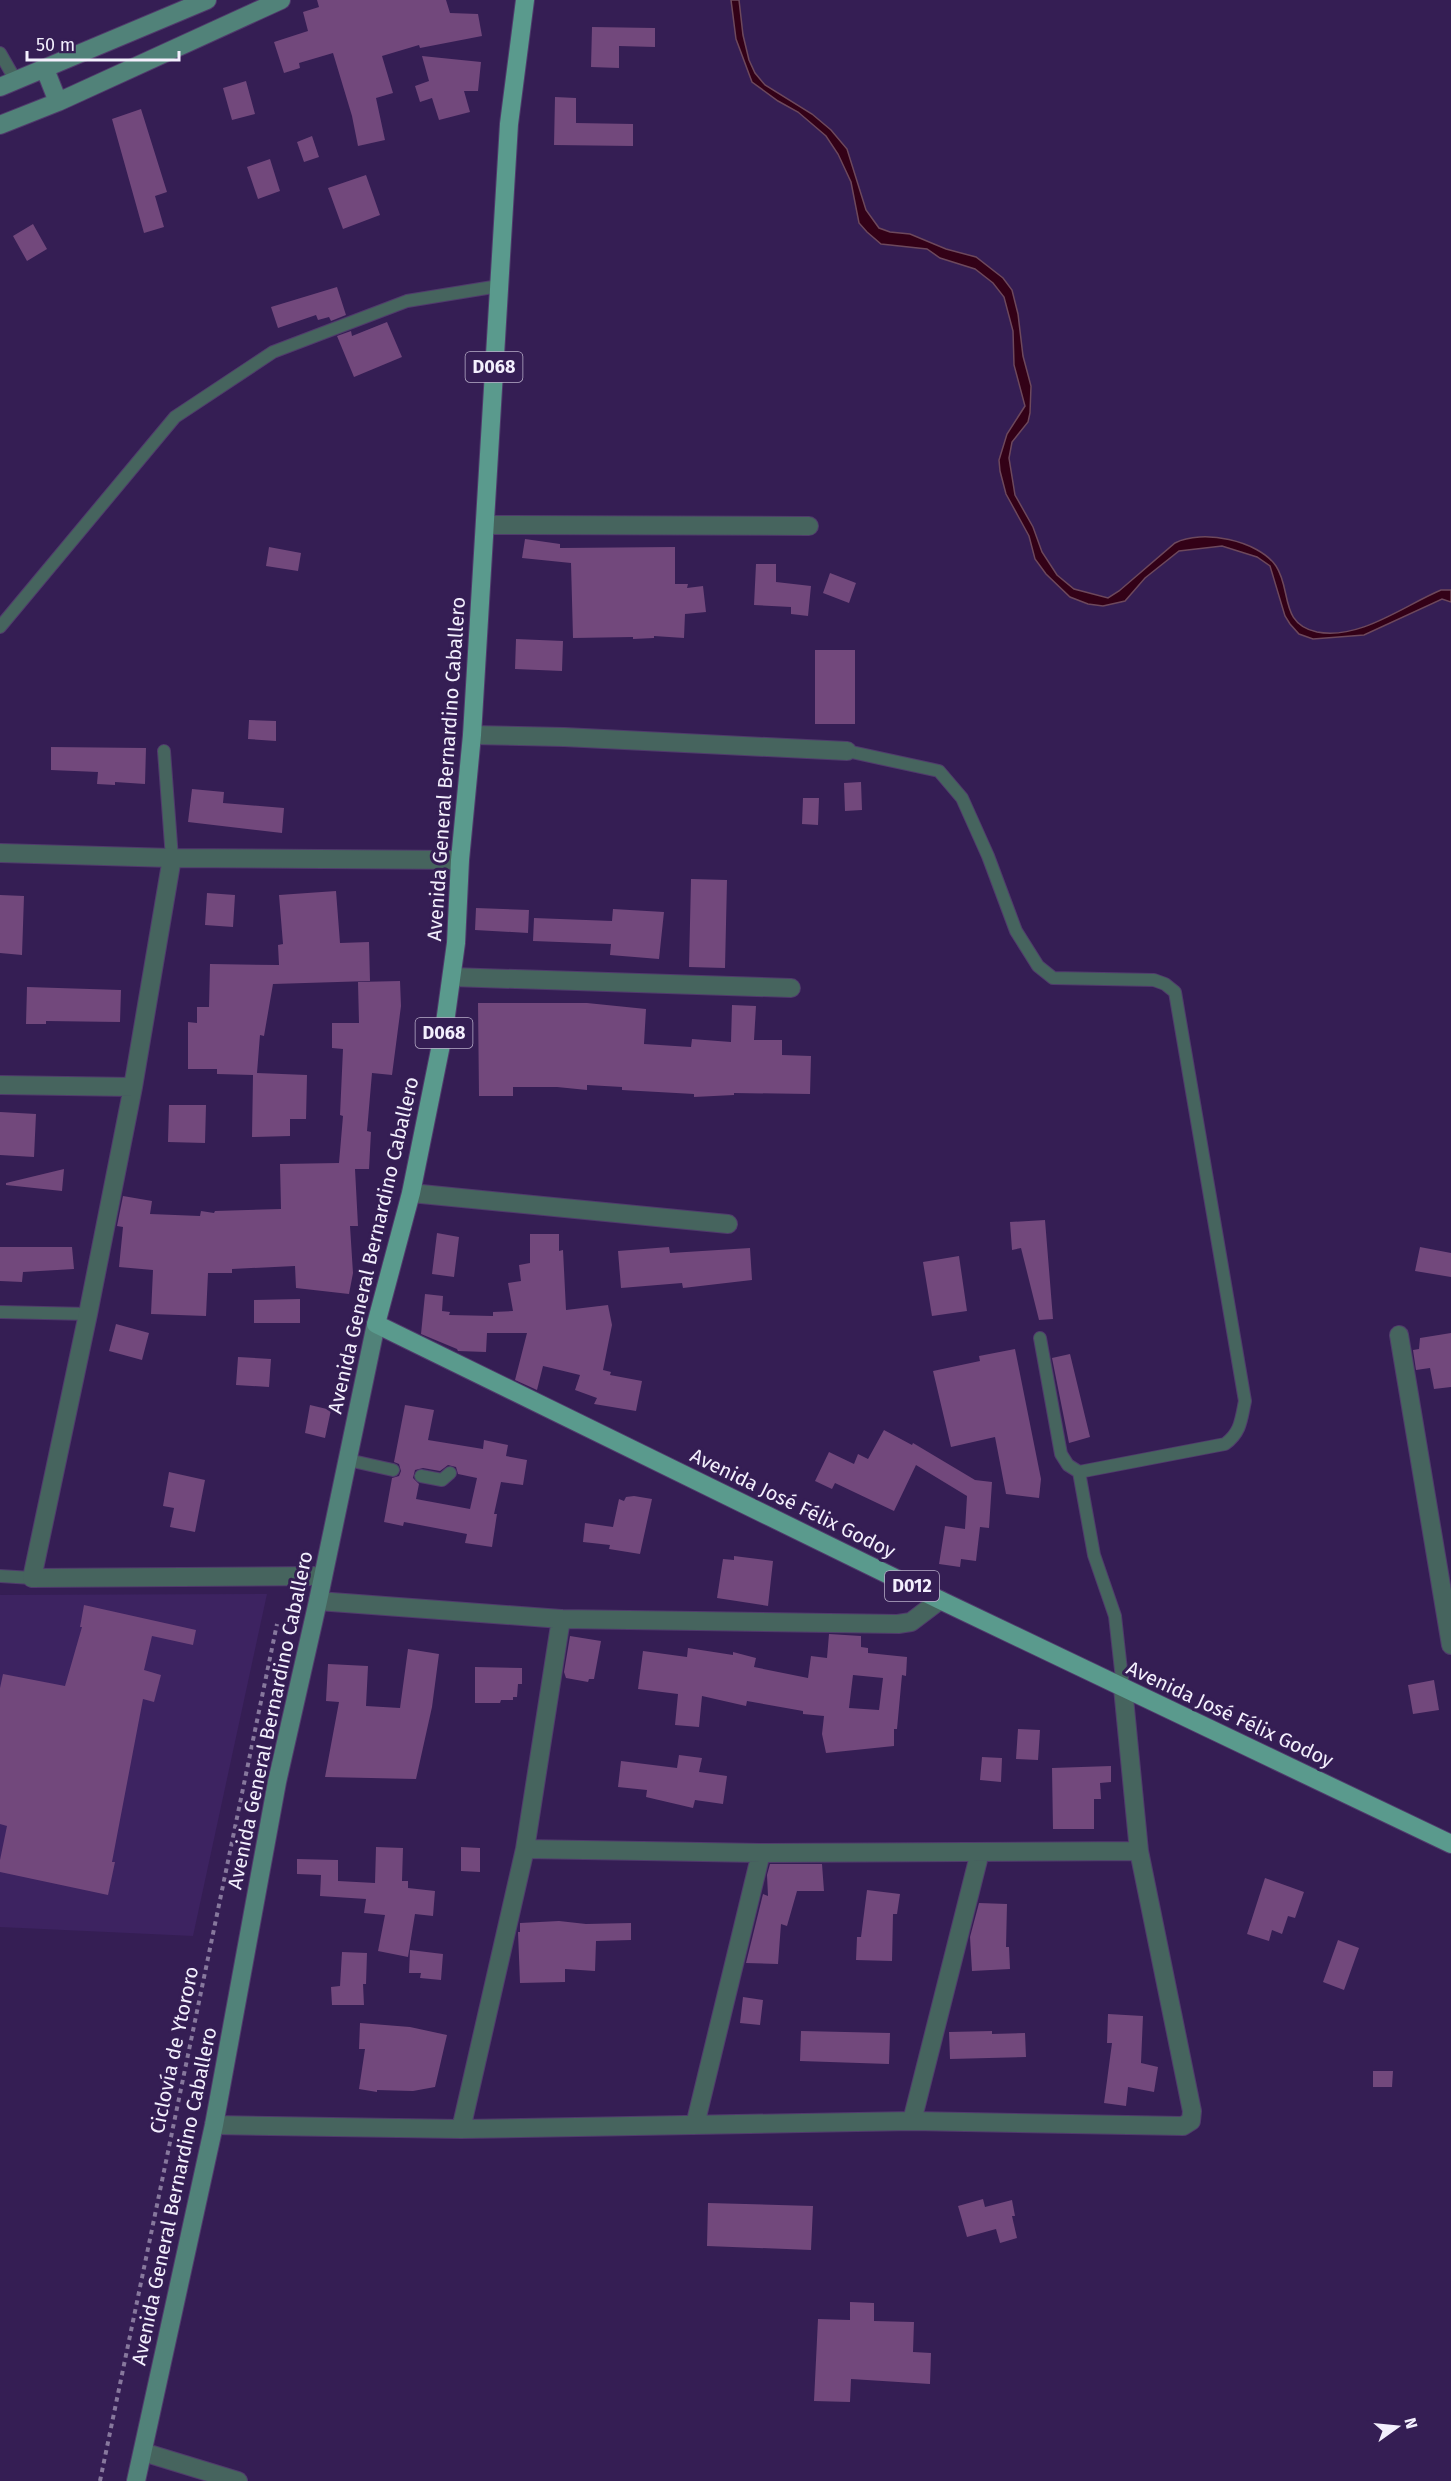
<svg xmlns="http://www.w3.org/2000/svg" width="1451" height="2481" viewBox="0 0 1451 2481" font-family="'Fira Sans',sans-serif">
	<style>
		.built { fill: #3d2361 }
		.water { fill: #330117; stroke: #6d485c; stroke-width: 1.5 }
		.building { fill: #72487c; fill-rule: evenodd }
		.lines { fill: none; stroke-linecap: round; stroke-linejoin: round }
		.lane-casing { stroke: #503b6c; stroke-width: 14 }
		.street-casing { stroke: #503b6c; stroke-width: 20 }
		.secondary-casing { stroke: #503b6c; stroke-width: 20 }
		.primary-casing { stroke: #503b6c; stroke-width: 20 }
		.path { stroke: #87789d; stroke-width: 4; stroke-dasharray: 4.5 4.5; stroke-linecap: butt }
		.lane { stroke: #46645e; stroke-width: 12 }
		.street { stroke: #46645e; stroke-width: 18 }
		.secondary { stroke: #518279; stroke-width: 18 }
		.primary { stroke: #5a9a8d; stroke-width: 18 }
		.labels { text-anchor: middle; stroke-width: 6; stroke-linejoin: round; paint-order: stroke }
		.shield { fill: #351e54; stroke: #bab0ca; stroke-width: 1.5 }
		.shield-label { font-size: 18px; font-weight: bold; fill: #f3effd }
		.street-label { font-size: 20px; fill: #f3effd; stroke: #351e54 }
	</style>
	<rect width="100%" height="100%" fill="#351e54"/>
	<path class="built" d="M267,1594L193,1936L0,1927V1595Z"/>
	<path class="water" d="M731,0H739L743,35L749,60L755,73L765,85L812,114L831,130L847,149L866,210L879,228L890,232L910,234L946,249L976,257L1003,278L1012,290L1018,314L1023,356L1031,386L1030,413L1028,422L1012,442L1009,458L1015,495L1033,527L1042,552L1057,575L1074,589L1108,598L1119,591L1175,543C1202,529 1258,540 1276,566C1292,590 1279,624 1317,632C1360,640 1403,606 1441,590H1451V602L1442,599L1364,635L1313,639L1299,634L1290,624L1285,616L1270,566L1257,557L1222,546L1179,551L1145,578L1125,601L1103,606L1088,604L1070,597L1046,574L1035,559L1029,536L1006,494L1000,471L999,460L1007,434L1025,406L1014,365L1013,331L1004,297L993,283L975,269L940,258L927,249L881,244L867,232L859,223L851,182L838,154L826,136L798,112L778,101L752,82L736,39Z"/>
	<path class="building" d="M317,0H446L450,13L478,14L482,36L420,48L419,45L382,56L393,93L376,98L385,140L358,146L352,116L333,53L299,63L300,68L284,73L274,42L308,31L303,12L319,7Z
		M592,27L655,28V47L619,46V68L591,67Z
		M422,56L481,62L478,91H464L470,112L439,120L432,98L420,102L415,86L429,81Z
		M246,81L255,114L232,120L223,88Z
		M555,97L576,98V123L633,124V146L554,145Z
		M141,109L167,192L155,196L164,227L144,233L112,119Z
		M312,136L319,157L304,162L297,142Z
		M270,159L280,191L258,199L247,167Z
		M366,175L380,215L343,229L328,188Z
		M33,224L47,249L27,261L13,236Z
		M337,287L346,315L331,321L329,317L318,320L316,315L278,328L271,307Z
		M387,322L402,357L354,377L337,336L351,331L352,336Z
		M525,539L560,544V548L675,547V584H688L687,588L703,586L706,612L685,614L684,638L654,636V638L633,639V637L573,638L571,563L522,558Z
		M269,547L301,553L298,571L266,566Z
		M756,564H776V582L811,586L808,616L791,614V607L754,605Z
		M830,573L856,583L849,603L823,593Z
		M516,639L563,641L562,671L515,669Z
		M815,650H855V724H815Z
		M249,720L276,721V741L248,739Z
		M51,747L146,748L145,784L115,782V785L97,784L98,772L51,770Z
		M861,782L862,810L845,811L844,783Z
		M192,789L224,792L223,803L284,808L282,833L188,822Z
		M803,798H819L818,825L802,824Z
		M691,879L727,880L725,968L689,967Z
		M336,891L340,943L369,942L370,981L273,984L264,1036L260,1035L257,1073L307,1075L306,1119H290V1136L252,1137L253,1075L217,1074V1069H188V1022L197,1023V1007H209L210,964L279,965L278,945L283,944L279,895Z
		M207,893L235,895L233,927L205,925Z
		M0,895L24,896L22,955L0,953Z
		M476,908L529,910L528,933L475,930Z
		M613,909L664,912L659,959L610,955L611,944L533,941L534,918L612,921Z
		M400,981L401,1006L392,1075L372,1073L367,1131L371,1132L369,1169H355L358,1226H350L353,1273L349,1294L296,1288L295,1266L232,1269V1273H208L206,1316L151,1314L153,1270L119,1267L123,1227L117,1226L123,1196L152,1201L150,1214L200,1216L201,1211L214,1213L215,1211L281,1209L280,1164L339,1163L343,1116L340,1115L343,1049L332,1048V1023H359L358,982Z
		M27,987L121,990L120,1022L46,1021V1024H26Z
		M478,1003H587L646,1009L644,1044L691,1047L692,1039L731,1042L732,1005L756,1006L754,1040H782V1055L811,1056L810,1094L734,1093V1095L694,1097V1094L622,1090V1087L587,1085V1090L557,1087H513V1096H479Z
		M169,1105H206L205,1143L168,1142Z
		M0,1112L36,1114L34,1157L0,1155Z
		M64,1169L62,1191L6,1185V1183Z
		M1045,1220L1053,1319L1039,1320L1021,1248L1012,1250L1010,1222Z
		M437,1233L459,1237L454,1277L432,1274Z
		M530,1234H559V1251L563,1250L566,1310L608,1305L612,1325L603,1370L611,1372L610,1375L642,1381L636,1411L594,1404L597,1398L575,1390L580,1375L543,1366L537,1390L515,1380L527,1333H487L486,1352L458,1351L457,1349L421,1334L425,1294L443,1296L442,1311L450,1312L449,1315L493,1316V1312L513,1311L508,1283L521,1281L519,1265L530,1263Z
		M0,1247H72L74,1269L23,1272L22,1282L0,1281Z
		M669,1247L670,1253L750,1248L752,1280L683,1288L682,1283L621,1288L618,1251Z
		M1420,1247L1451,1253V1277L1415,1271Z
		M959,1256L967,1311L932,1316L923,1262Z
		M300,1299V1323H254V1300Z
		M116,1324L149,1333L142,1360L109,1351Z
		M1451,1333V1387L1434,1389L1430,1368L1416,1370L1413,1350L1419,1349L1420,1338Z
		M1015,1349L1041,1479L1039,1498L1006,1494L995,1437L951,1447L933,1371L980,1361L979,1356Z
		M1070,1354L1090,1437L1069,1443L1052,1358Z
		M238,1357L271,1359L269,1387L236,1385Z
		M310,1405L331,1410L325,1438L305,1433Z
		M405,1405L434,1410L428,1440L483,1449L484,1440L508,1445L506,1456L527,1460L523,1485L501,1482L494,1514H497L492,1547L465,1543L467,1534L404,1522L403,1526L384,1522L392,1478L399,1476L401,1471L399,1464L394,1462ZM448,1465L456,1467L458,1474L477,1478L470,1509L416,1499L419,1484L413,1478L415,1470L423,1468L440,1471Z
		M884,1430L912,1445L913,1443L975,1480L992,1482L989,1528L980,1527L976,1561L961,1559L960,1567L939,1564L945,1526L965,1529L967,1496L916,1465L894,1511L835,1483L832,1489L815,1481L829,1452L854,1464L858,1454L868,1459Z
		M169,1472L205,1480L195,1532L170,1527L174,1508L163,1506Z
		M634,1496L652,1499L640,1554L609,1549L610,1545L583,1542L585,1523L613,1527L619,1499L624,1501L626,1497Z
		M734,1556L773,1561L768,1606L717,1598L723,1559L734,1560Z
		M84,1605L196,1630L193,1645L152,1636L144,1670L161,1675L154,1702L143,1699L112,1862H115L108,1895L0,1872V1860L7,1826L0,1824V1688L3,1674L65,1686L82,1627H80Z
		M829,1634L861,1636V1647L868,1648V1653L907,1657L906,1676L902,1675L897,1729H894V1746L826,1753L822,1734L824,1716L803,1714V1711L747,1701L746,1706L702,1696L699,1727L675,1725L678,1694L638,1689L643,1651L687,1657L688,1648L733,1655V1652L756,1658L754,1667L808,1678L811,1656L827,1658ZM853,1675L883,1678L879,1710L849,1708Z
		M570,1636L601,1641L594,1679H589L588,1682L566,1678L564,1672Z
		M408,1649L439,1654L432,1707L416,1779L325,1777L339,1702L326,1701L328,1664L368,1666L366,1706L400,1708Z
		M475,1667L522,1668V1684H518L517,1697H513V1700H501L500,1703H475Z
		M1434,1680L1439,1710L1413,1714L1408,1685Z
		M1018,1729L1040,1730L1038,1760L1016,1759Z
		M679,1755L702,1758L699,1772L727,1776L723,1804L695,1800L693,1808L646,1797L647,1790L618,1787L621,1761L677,1768Z
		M982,1757L1002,1758L1001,1782L980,1780Z
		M1111,1766V1782L1100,1783L1101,1799H1094V1829H1053L1052,1768Z
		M376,1847L403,1848L402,1881H408V1888L435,1891L433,1916L415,1914L408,1957L378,1951L385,1915L364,1913L366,1899L320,1896L321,1875L297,1874V1859L338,1860V1881L375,1883Z
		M461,1847L480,1848V1872L461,1871Z
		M770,1864H822L824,1891H797L787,1926L781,1924L778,1964L746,1963L763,1894L768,1896L767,1875Z
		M1265,1878L1304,1892L1295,1918L1288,1916L1282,1934L1272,1930L1269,1941L1247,1934Z
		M867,1890L900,1894L897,1914H893L892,1961L856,1960L857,1937H861Z
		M979,1903L1007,1904L1006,1947H1009L1010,1969L972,1971L970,1937Z
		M559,1921L586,1924L631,1923V1940L596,1941L595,1971L565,1969V1982L520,1983L518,1932H520V1923Z
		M1338,1940L1359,1948L1344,1990L1323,1982Z
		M410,1950L443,1954L441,1980L420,1978L421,1973H409Z
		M342,1952L367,1953L366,1984H363L364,2005H332L331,1987L340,1986Z
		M743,1997L763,2000L760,2025L740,2023Z
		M1108,2014L1143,2016L1141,2063L1158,2067L1154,2092L1128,2087L1126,2106L1104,2103L1112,2043H1107Z
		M360,2023L410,2027L447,2035L435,2087L413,2091L377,2090V2092L359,2089L365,2049H359Z
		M801,2031L890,2033L889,2064L800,2061Z
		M992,2031V2034L1025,2033L1026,2057L950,2059L949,2032Z
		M1373,2071H1393L1392,2087H1373Z
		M983,2199L985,2207L1012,2200L1015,2216H1012L1017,2238L1000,2243L996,2229L967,2237L958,2206Z
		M708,2203L813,2206L811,2250L707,2246Z
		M850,2302L874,2303V2321L914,2322L913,2352L931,2353L930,2384L851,2379L850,2402L814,2401L818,2319L850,2320Z"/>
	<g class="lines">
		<defs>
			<path id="lane" d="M0,53L16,81
				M0,627L175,417L273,352L407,301L499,286
				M164,751L172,858
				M847,751L939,771L962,798L988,856L1016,931L1038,966L1053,978L1154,980L1165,984L1175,992L1245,1401C1241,1420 1241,1432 1225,1444L1079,1472
				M0,1312L88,1314
				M1040,1338L1061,1454L1068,1465L1079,1472L1094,1555L1115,1616L1123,1688
				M348,1460L393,1470
				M421,1476L442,1480L450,1473
				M0,1576L32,1578"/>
			<path id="street" d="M485,525L809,526
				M472,735L564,737L847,751
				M0,853L172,858L460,860
				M172,858L133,1087L88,1314L32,1578L323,1576
				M452,977L791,988
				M0,1085L133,1087
				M411,1193L728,1224
				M1399,1335L1451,1645
				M318,1601L561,1619L898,1624L911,1622L940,1600
				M525,1849L761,1853L1139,1851
				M912,2121L980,1852
				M214,2125L461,2129L912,2121L1183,2126L1191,2121L1192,2111L1139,1851L1123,1688
				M695,2125L761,1853
				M461,2129L525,1849L561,1619
				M143,2452L238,2481"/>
			<path id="secondary" d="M45,69L58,102
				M0,87L207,0
				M0,125L58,102L281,0
				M136,2481L214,2125L277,1782L318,1601L376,1324"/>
			<path id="primary" d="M525,0L509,124L472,735L460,860L456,943L444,1030L411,1193L376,1324L940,1600L1451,1844"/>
		</defs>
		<use href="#lane" class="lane-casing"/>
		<use href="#street" class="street-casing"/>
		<use href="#secondary" class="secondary-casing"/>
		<use href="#primary" class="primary-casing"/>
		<path class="path" d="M100,2481L277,1624"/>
		<use href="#lane" class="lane"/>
		<use href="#street" class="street"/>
		<use href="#secondary" class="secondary"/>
		<use href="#primary" class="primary"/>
	</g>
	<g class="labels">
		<g class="shield">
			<rect x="465.5" y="352" width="57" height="30" rx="4.5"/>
			<rect x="415.5" y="1018" width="57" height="30" rx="4.5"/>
			<rect x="885" y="1571" width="54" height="30" rx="4.5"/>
		</g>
		<g class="shield-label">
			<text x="494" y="373">D068</text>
			<text x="444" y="1039">D068</text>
			<text x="912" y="1592">D012</text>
		</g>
		<g class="street-label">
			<text transform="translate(446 769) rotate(-86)" y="7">Avenida General Bernardino Caballero</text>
			<text transform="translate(373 1245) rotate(-77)" y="7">Avenida General Bernardino Caballero</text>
			<text transform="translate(793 1503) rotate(26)" y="7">Avenida José Félix Godoy</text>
			<text transform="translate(1230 1714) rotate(25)" y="7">Avenida José Félix Godoy</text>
			<text transform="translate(270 1720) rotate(-78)" y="7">Avenida General Bernardino Caballero</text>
			<text transform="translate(174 2050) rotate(-78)" y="7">Ciclovía de Ytororo</text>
			<text transform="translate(174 2196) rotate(-78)" y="7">Avenida General Bernardino Caballero</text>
		</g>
	</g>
	<g transform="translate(1397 2427) rotate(75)" stroke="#351e54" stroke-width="4.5" paint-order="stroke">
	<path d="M0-4.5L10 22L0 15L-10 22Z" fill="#f3effd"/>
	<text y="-9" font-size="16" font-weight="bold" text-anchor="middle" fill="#f3effd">N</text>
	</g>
	<path d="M27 51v9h152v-9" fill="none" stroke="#f3effd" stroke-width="3"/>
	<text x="36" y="51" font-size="18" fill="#f3effd" stroke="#351e54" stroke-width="4.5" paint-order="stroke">50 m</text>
</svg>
